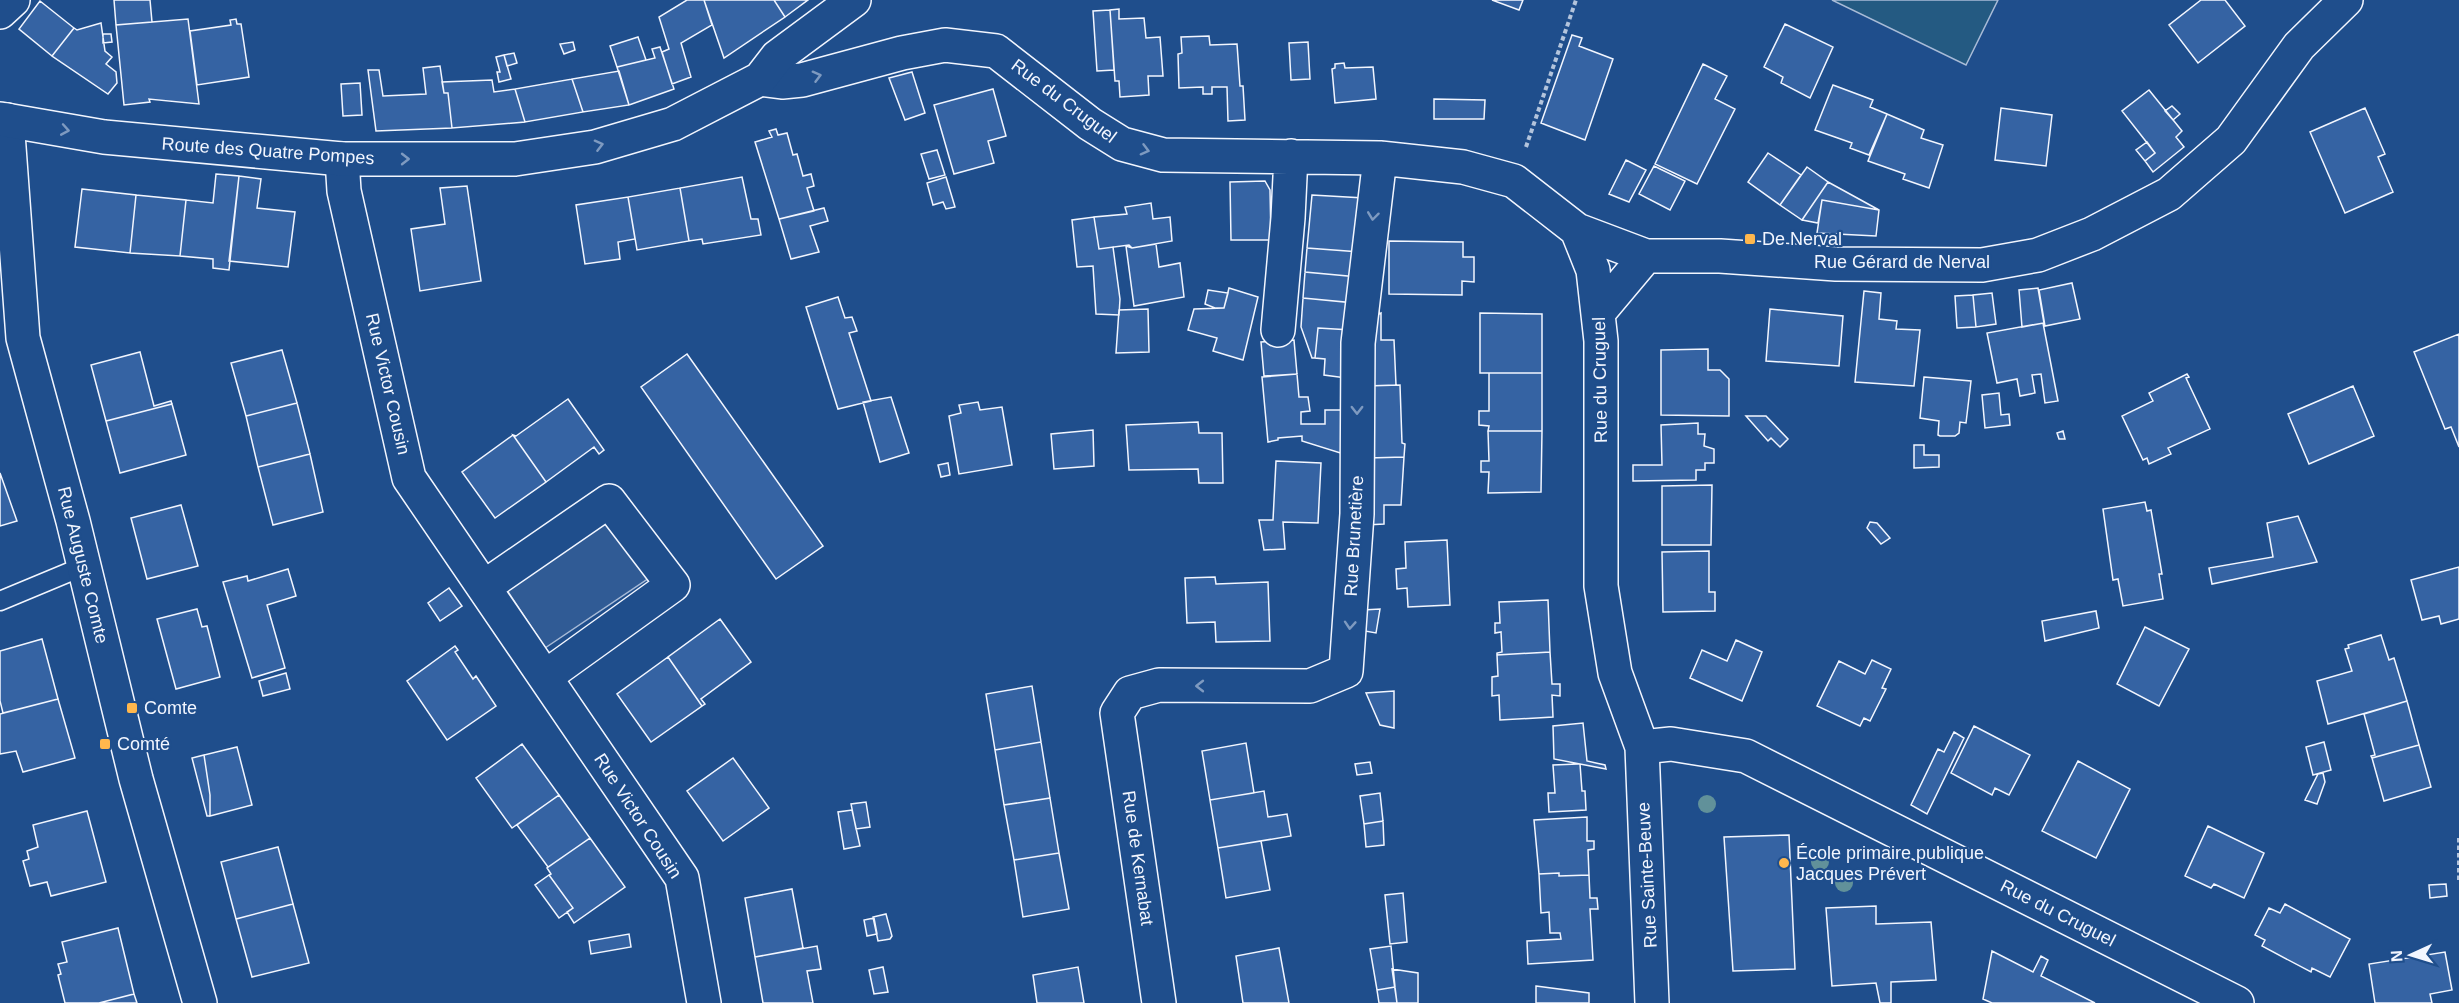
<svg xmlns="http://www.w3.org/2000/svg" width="2459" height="1003" viewBox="0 0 2459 1003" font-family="Helvetica,sans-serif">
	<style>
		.green { fill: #245a82; stroke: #a8bbd7; stroke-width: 1.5 }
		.parking { fill: #305b95; stroke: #a8bbd7; stroke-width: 1.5 }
		.building { fill: #3563a3; stroke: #f2f6ff; stroke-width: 1.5 }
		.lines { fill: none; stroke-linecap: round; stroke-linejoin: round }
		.service-casing { stroke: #f2f6ff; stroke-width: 21 }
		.minor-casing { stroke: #f2f6ff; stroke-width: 36 }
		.tertiary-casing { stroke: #f2f6ff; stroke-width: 36 }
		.path { stroke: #b3c4dc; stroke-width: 4; stroke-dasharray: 4.5 3; stroke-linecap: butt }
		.service { stroke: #1f4e8c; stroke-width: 18 }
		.minor { stroke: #1f4e8c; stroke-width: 33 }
		.tertiary { stroke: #1f4e8c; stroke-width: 33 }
		.tree { fill: #61919a }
		.oneway { stroke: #7e9ac0 }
		.poi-dot { fill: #ffb74d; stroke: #1f4e8c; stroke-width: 2 }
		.labels { text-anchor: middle; stroke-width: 4.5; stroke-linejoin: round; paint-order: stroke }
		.street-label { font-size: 18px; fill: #f2f6ff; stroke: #1f4e8c }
		.poi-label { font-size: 18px; fill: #f2f6ff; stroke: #1f4e8c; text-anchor: start }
	</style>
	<rect width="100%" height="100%" fill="#1f4e8c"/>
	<path class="green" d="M1832,0H1998L1966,65Z"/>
	<path class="parking" d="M606,523L649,578L545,648L507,590Z"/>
	<path class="building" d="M114,0H150L152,22L116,25Z
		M687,0H704L712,25L681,43L691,77L672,84L662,52L669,49L659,17Z
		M704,0H774L785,17L724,58Z
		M774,0H808L785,17Z
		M1492,0H1523L1519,10Z
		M2201,0H2225L2245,26L2198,63L2169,25Z
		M40,1L74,28L52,56L19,29Z
		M1119,9V19L1144,18L1146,38L1160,37L1163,76H1148L1149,95L1120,97L1119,81H1115L1110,10Z
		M1110,10L1114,70L1097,71L1093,11Z
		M188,19L199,104L149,99L150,102L124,105L116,25Z
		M236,19L237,24H241L249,77L197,85L190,31L231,25L230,20Z
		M101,23L105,51L112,57L106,64L116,72L117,83L108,94L52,56L74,28L77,30Z
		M1785,24L1833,47L1810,98L1781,83L1783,77L1764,67Z
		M103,34H111L112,42L103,43Z
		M1572,35L1582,38L1579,46L1613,59L1585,140L1541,123Z
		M1209,36L1210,45L1237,44L1240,86H1243L1245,120L1228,121L1227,87H1212V94H1203V87L1179,88L1178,54L1182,53L1181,37Z
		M638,37L646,60L617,67L610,46Z
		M573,42L575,50L564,54L560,44Z
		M1308,42L1310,79L1291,80L1289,43Z
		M660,47L674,89L629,105L617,67L655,58L652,49Z
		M514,53L517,63L507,66L504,55Z
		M504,55L511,79L499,82L497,72H500L496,57Z
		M1344,63L1345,68L1373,67L1376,99L1335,103L1332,69L1335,68V64Z
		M1703,64L1727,76L1715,99L1735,109L1697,184L1655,164Z
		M440,66L444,93H448L452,128L376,131L368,70H379L383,96L426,94L423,68Z
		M619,71L629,105L583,112L572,79Z
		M912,72L925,113L905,120L889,78Z
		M572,79L583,112L525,122L515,89Z
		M492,80L494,92L515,89L525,122L452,128L448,93H444L442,82Z
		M360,83L362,115L343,116L341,84Z
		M1833,85L1873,100L1870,107L1887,114L1869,155L1850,148L1852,143L1815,130Z
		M993,89L1006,136L988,141L994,163L954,174L934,105Z
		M2149,90L2182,131L2176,137L2184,147L2153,172L2145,161L2155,153L2122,111Z
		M1434,99L1485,100L1484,119H1434Z
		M2172,106L2180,114L2173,120L2165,111Z
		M2001,108L2052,115L2046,166L1995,160Z
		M2365,108L2385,154L2378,157L2393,192L2345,213L2310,132Z
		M1887,114L1924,130L1921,138L1943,145L1929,188L1903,179L1905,174L1868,161Z
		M776,129L778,135L787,133L793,155L797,154L803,176L811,174L814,186L807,188L814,211L779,219L755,142L772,137L769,131Z
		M2147,142L2155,153L2145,161L2136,150Z
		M937,150L945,175L929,179L921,154Z
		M1768,153L1801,175L1780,205L1748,182Z
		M1626,160L1646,170L1629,202L1609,194Z
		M1654,166L1685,181L1670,210L1639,194Z
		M1807,167L1828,182L1802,220L1780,205Z
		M216,174L239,176L229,270L213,268V259L180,256L186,200L213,203Z
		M239,176L261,179L257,208L295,212L288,267L229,261Z
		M742,177L751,219H758L761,235L703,244L702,239L689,241L680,188Z
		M946,177L955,207L946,209L943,202L933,205L927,183Z
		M1265,181L1270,190L1271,240H1231L1230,182Z
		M1828,182L1879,210L1822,200L1818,223L1802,220Z
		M467,186L481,281L420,291L411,229L445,224L440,188Z
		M680,188L689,241L637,250L628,197Z
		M82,189L136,195L130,253L75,247Z
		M136,195L186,200L180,256L130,253Z
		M1312,195L1364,198L1360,252L1307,248Z
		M628,197L635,239L618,242L620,259L585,264L576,205Z
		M1822,200L1879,210L1876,236L1817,233Z
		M1151,203L1153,219L1170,217L1172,241L1132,248L1129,245L1099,249L1094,217L1127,214L1125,207Z
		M824,208L828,221L810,226L819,252L791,259L779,219Z
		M1094,217L1099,249L1113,247L1120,299L1119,315L1096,314L1093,266L1077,267L1072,220Z
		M1389,241L1463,242V257H1474V282L1462,281V295L1389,294Z
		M1156,244L1159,267L1180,263L1184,297L1134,306L1126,246L1132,248Z
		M1307,248L1360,252L1358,277L1305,272Z
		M1305,272L1358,277L1356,303L1303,298Z
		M2072,283L2080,319L2045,326L2039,290Z
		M1229,288L1258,297L1243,360L1213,351L1217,338L1188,330L1194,309L1224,308Z
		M2038,288L2044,323L2022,327L2019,290Z
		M1208,290L1228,293L1224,308H1215L1205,304Z
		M1864,291L1881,293L1879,319L1897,321L1896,329L1920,330L1914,386L1855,382Z
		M1992,293L1996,324L1976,327L1973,295Z
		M1973,295L1976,327L1957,328L1955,296Z
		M838,297L845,318L852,317L857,331L849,333L871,401L838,409L806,307Z
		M1303,298L1354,303L1351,330L1318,328L1315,358H1312L1301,327Z
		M1148,309L1149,352L1116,353L1119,310Z
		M1369,309H1379V314L1381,313V340H1394L1396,385L1366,386Z
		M1770,309L1843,316L1839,366L1766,361Z
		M1480,313L1542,314V373H1480Z
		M2043,323L2058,401L2045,403L2041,374L2032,375L2035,393L2020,396L2017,379L1997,383L1987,333Z
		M1318,328L1351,330L1346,378L1324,375L1325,359L1315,358Z
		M2459,334V447L2451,427L2445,429L2414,352Z
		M1294,340L1297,374L1264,376L1261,342Z
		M1708,349V370H1720L1729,379V416L1661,415V350Z
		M282,350L297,403L246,416L231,363Z
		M140,352L154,406L171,401L172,404L106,421L91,365Z
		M687,354L823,546L776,579L641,387Z
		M1489,373H1542V431H1488L1489,426L1479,425V411H1489Z
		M1297,374L1299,397H1308L1310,411L1301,412V424H1325V410H1349L1350,456L1302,441V436L1278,438V440L1268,442L1262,377Z
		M2187,374L2189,377L2186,378L2210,429L2168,448L2171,454L2149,464L2147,458L2143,460L2122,416L2153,401L2149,393Z
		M1924,377L1971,381L1966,423L1960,422L1959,433L1955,436H1940L1938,435L1939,421L1920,418Z
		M1400,385L1402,443L1405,444L1404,457L1368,458L1366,386Z
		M2353,386L2374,436L2309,464L2288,414Z
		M1999,393L2001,415L2009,414L2010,425L1985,428L1982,395Z
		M891,397L909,453L880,462L863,402Z
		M568,399L604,450L599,454L594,447L546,482L513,435L516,436Z
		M978,402L980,410L1002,407L1012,465L959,474L949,416L961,413L959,405Z
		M297,403L310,454L258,467L246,416Z
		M172,404L186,455L120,473L106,421Z
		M1746,416H1766L1788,439L1780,447L1771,438L1768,441Z
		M1198,422L1199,433H1222L1223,483H1199L1198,469L1129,470L1126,425Z
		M1698,423V434H1705L1704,446L1714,449V463H1705V470H1696V480L1633,481V465H1662L1661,425Z
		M1093,430L1094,466L1054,469L1051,434Z
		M1488,431H1542L1541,492L1488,493L1489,472H1481V461H1489Z
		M2063,431L2065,439H2059L2057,433Z
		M513,435L546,482L495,518L462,472Z
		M1914,445H1924V455H1939V467L1914,468Z
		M310,454L323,512L273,525L258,467Z
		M1404,457L1401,505H1384V524L1366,525L1368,458Z
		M1276,461L1321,463L1318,523L1283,522L1285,549L1264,550L1259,520H1273Z
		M948,463L950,475L941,477L938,465Z
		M0,473L17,521L0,526Z
		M1712,485L1711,545H1662V486Z
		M2145,502L2147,511L2151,510L2162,574H2159L2163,599L2123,606L2118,579L2113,580L2103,509Z
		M181,505L198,566L147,579L131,518Z
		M2298,516L2317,562L2212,584L2209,568L2273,557L2267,523Z
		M1870,522L1877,523L1890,538L1881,544L1867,528Z
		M1447,540L1450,605L1408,607L1407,588L1397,589L1396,569L1406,568L1405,542Z
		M1709,551V592H1715V611L1663,612L1662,552Z
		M2459,567V619L2441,624L2439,616L2422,620L2411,580Z
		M288,569L296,596L267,605L285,668L252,678L223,582L247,576L248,581Z
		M1215,577L1216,584L1268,582L1270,641L1216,642L1215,622L1187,623L1185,578Z
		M449,588L462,606L440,621L428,603Z
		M1548,600L1550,652L1497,655V653L1502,652L1501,632L1495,633V623H1500L1499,602Z
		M197,609L202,627L207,626L220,677L176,689L157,619Z
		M1380,609L1376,633L1359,630L1363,610Z
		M2096,611L2099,628L2045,641L2042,621Z
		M720,619L751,662L701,699L705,704L702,706L668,657Z
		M2145,627L2189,649L2159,706L2117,684Z
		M2381,635L2389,660L2394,658L2407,701L2328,724L2317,681L2352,671L2345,649L2349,648L2348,645Z
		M42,639L58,699L3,713L0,701V651Z
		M1736,640L1762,652L1742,701L1690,678L1702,650L1727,661Z
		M455,646L458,650L455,652L473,679L476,676L496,706L447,740L407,681Z
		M1550,652L1552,684H1560V696L1552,695L1553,717L1500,720L1499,695L1492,696V677L1498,676L1497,655Z
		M668,657L702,706L651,742L617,694Z
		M1872,660L1891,669L1882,688L1886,689L1870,721L1864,718L1860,726L1817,706L1839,661L1865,674Z
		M286,673L290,689L263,696L259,681Z
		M1032,686L1041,742L995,750L986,694Z
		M1394,691V728L1380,725L1366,693Z
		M58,699L75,758L23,772L16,751L0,754V714Z
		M2407,701L2419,745L2372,758L2371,756L2375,755L2364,714Z
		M1583,723L1587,761L1605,765L1606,769L1554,759L1553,726Z
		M1974,726L2030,755L2009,795L1995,788L1992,795L1951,773Z
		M1954,732L1964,738L1927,814L1911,805L1938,749L1944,752Z
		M1041,742L1050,798L1004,805L995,750Z
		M2324,742L2331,770L2313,775L2306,747Z
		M1246,743L1254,793L1210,800L1202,751Z
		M522,744L559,795L512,828L476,778Z
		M2419,745L2431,787L2384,801L2372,758Z
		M237,747L252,805L210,816V795L204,755Z
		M204,755L210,795V816H207L192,758Z
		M733,758L769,808L723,841L687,791Z
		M2078,761L2130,789L2096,858L2042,831Z
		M1370,762L1372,773L1357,775L1355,764Z
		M1578,764H1580L1582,791H1585L1586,810L1549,812L1548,793H1555L1553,765Z
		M2323,773L2325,782L2317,804L2305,800L2318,774Z
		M1264,791L1268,817L1287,814L1291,836L1218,848L1210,800Z
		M1380,793L1383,821L1364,824L1360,796Z
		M559,795L590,838L548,867L517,825Z
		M1050,798L1059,853L1014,860L1004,805Z
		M866,802L870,827L856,829L851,804Z
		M852,810L860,846L844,849L838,812Z
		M87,811L106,882L51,896L47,882L30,886L23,861L29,859L27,851L38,847L33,825Z
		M1587,817V841H1594V849L1588,850L1589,875L1559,876V873L1539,874L1534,820Z
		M1383,821L1384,845L1366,847L1364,824Z
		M2208,826L2264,853L2244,898L2214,884L2211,888L2185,876Z
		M1789,835L1795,969L1733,971L1724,837Z
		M590,838L625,887L574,923L567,912L573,908L549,875L551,874L547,868Z
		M1261,841L1270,890L1226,898L1218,848Z
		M278,847L293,904L236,919L221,862Z
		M1059,853L1069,909L1023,917L1014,860Z
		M1559,873V876L1589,875L1590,898H1597L1598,909H1590L1593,960L1528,964L1527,941L1561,939L1560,933H1550L1549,912L1541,913L1539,874Z
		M549,875L573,908L559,918L535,885Z
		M2446,884L2447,896L2430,898L2429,885Z
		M792,889L803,948L755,957L745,898Z
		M1403,893L1407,942L1390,944L1385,895Z
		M293,904L309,963L252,977L236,919Z
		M2285,904L2350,939L2330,977L2312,968L2311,972L2262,946L2265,940L2255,935L2269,908L2280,913Z
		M1876,906V924L1931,922L1936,980L1891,982V1003H1880L1876,983L1832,986L1826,908Z
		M886,914L892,936L890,939L878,941L873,917Z
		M874,918L877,934L867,936L864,920Z
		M118,928L134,994L99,1003H65L58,975L61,974L58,964L67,962L62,942Z
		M629,934L631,947L591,954L589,941Z
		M817,946L821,969L807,971L813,1003H763L755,957Z
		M1391,946L1395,987L1377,990L1370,949Z
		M1279,948L1289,1003H1243L1236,956Z
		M1992,951L2033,972L2041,956L2048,960L2041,976L2095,1003H1992L1983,999Z
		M2445,952L2452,990L2430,994L2432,1003H2375L2369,964Z
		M883,967L888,992L874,994L869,970Z
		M1078,967L1084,1003H1037L1033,975Z
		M1392,969L1418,973V1003H1397Z
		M1536,986L1589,993V1003H1536Z
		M1395,987L1397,1003H1379L1377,990Z
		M134,994L137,1003H99Z"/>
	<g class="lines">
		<defs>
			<path id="service" d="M0,601L84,566"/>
			<path id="minor" d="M0,12L13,0
				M760,79L782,82L802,80L902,53L945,45L996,51L1090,124L1122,144L1163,155L1380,158L1463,167L1514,181L1577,230L1593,270L1601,341V586L1615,673L1642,747L1652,1003
				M7,120L23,338L73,521L136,779L200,1003
				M342,159L344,191L409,478L682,878L704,1003
				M1577,230L1646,256H1720L1836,264L1982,265L2038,255L2092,234L2169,194L2231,140L2299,46L2346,0
				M1599,312L1646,256
				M1278,330L1288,218L1291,156
				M484,587L609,501L673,585L545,677
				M1642,747L1671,744L1746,756L2237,1003
				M1159,1003L1117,713L1130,693L1159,685L1310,686L1346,671L1357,514L1358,343L1380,158"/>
			<path id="tertiary" d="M0,119L104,137L342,159H515L595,147L673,124L760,79L777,57L854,0"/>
		</defs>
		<use href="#service" class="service-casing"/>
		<use href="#minor" class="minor-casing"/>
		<use href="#tertiary" class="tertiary-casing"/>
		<path class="path" d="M1526,147L1576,0
			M2459,838V883"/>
		<use href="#service" class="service"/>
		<use href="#minor" class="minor"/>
		<use href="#tertiary" class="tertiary"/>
	</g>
	<g class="tree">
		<circle cx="1707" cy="804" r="9"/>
		<circle cx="1820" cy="862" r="9"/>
		<circle cx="1844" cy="883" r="9"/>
	</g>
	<defs><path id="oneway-chevron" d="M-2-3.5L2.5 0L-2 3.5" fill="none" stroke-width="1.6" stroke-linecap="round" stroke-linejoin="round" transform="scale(1.5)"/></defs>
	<g class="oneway">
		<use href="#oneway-chevron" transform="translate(817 76) rotate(-15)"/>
		<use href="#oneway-chevron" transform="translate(65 130) rotate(10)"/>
		<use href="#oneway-chevron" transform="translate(599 145) rotate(-14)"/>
		<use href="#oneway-chevron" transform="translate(1145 150) rotate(15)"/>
		<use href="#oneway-chevron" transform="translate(405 159)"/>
		<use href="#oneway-chevron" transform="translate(1373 216) rotate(97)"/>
		<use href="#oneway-chevron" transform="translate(1357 410) rotate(90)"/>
		<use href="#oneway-chevron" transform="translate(1350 625) rotate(94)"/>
		<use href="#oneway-chevron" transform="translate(1200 686) rotate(-180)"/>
	</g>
	<g class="poi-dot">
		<rect x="1744" y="233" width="12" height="12" rx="3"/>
		<rect x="126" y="702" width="12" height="12" rx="3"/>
		<rect x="99" y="738" width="12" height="12" rx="3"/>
		<circle cx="1784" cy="863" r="6"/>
	</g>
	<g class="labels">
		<g class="street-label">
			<text transform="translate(1064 101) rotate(37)" y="6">Rue du Cruguel</text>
			<text transform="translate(268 151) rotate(4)" y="6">Route des Quatre Pompes</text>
			<text x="1902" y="268">Rue Gérard de Nerval</text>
			<text transform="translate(1600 380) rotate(-91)" y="6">Rue du Cruguel</text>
			<text transform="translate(388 384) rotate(77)" y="6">Rue Victor Cousin</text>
			<text transform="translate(1354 536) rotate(-87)" y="6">Rue Brunetière</text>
			<text transform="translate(83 565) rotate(76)" y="6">Rue Auguste Comte</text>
			<text transform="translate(638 816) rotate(57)" y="6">Rue Victor Cousin</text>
			<text transform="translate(1138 858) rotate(82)" y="6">Rue de Kernabat</text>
			<text transform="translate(1647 875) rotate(-93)" y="6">Rue Sainte-Beuve</text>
			<text transform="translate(2058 913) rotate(27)" y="6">Rue du Cruguel</text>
		</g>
		<g class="poi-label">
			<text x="1762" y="245">De Nerval</text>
			<text x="144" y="714">Comte</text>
			<text x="117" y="750">Comté</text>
			<text x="1796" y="859">École primaire publique<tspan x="1796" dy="21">Jacques Prévert</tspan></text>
		</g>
	</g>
	<g transform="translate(2411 955) rotate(266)" stroke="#1f4e8c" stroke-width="4.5" paint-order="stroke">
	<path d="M0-4.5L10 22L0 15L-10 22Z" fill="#f2f6ff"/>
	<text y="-9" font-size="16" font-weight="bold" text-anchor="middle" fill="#f2f6ff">N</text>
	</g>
</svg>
